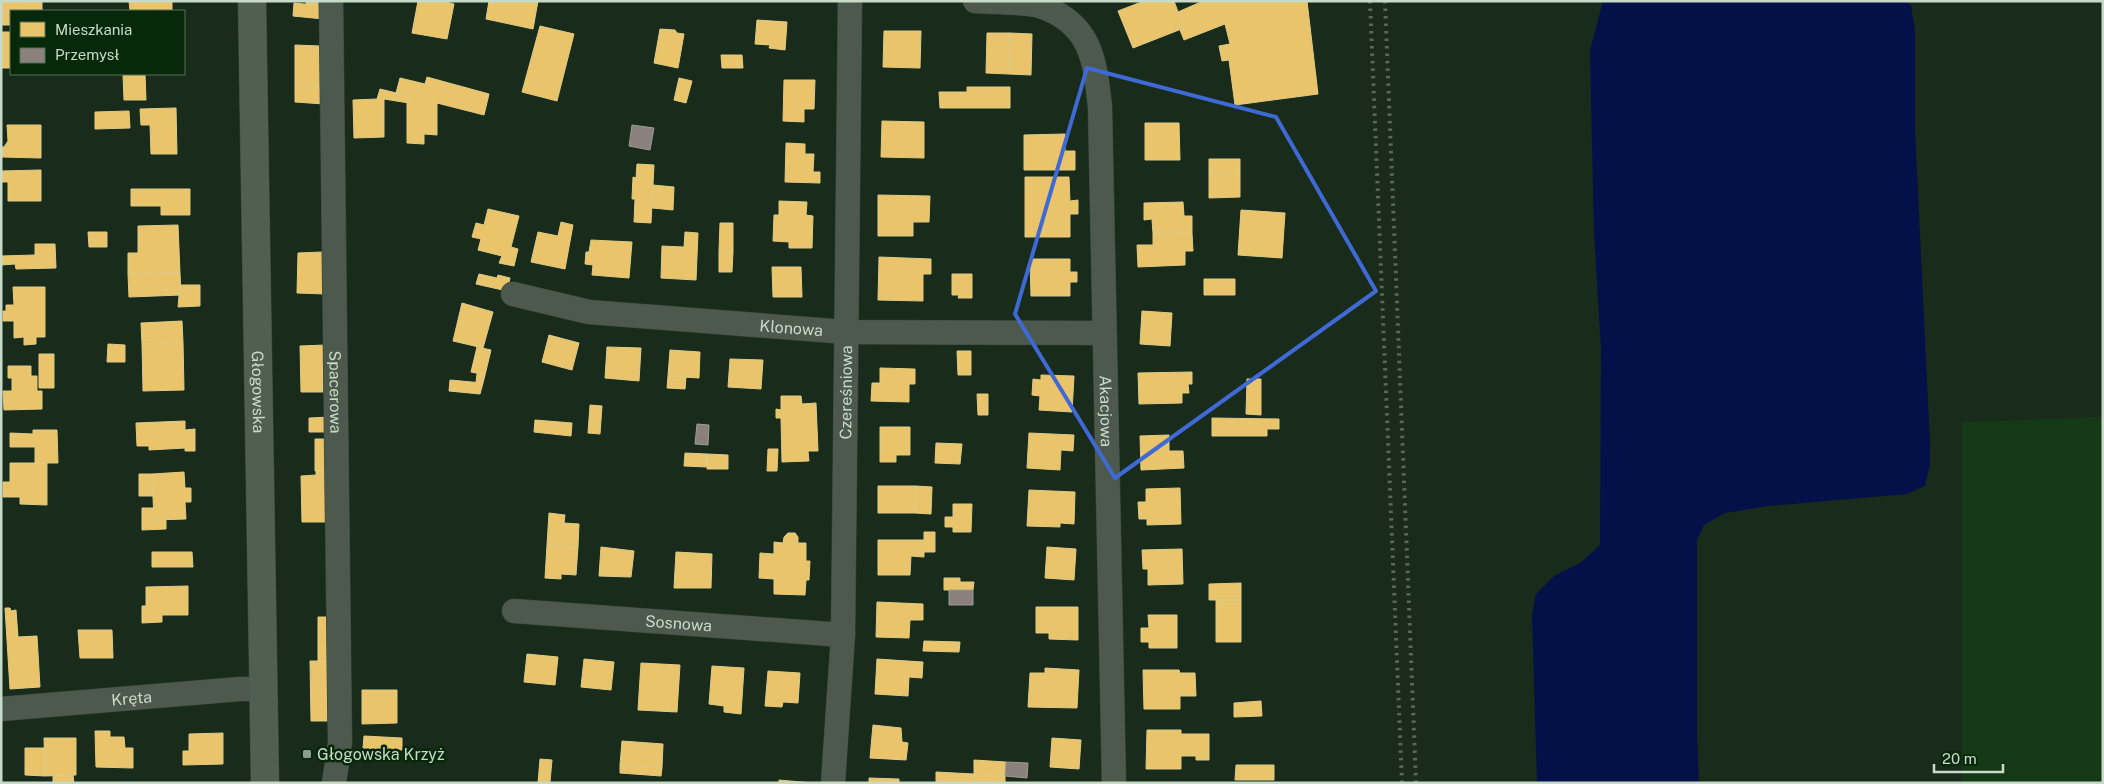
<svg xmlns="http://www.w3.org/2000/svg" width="2104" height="784" viewBox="0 0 2104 784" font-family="'Public Sans',sans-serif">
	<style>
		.built { fill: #153917 }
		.water { fill: #041048 }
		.homes { fill: #e9c46a; stroke: #dfcb86 }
		.industry { fill: #8a817c; stroke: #9d9c93 }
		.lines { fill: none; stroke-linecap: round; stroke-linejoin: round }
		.street-casing { stroke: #384738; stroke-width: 25 }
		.secondary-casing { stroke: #384738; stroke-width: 29 }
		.street { stroke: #4c594c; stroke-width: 24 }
		.secondary { stroke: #4f5f50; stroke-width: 28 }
		.rail { stroke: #5b675b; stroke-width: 4; stroke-dasharray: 2.5 5; stroke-linecap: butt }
		.marked { fill: none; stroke: #3f6ad5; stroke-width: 4; stroke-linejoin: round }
		.poi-dot { fill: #8b9d8b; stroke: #07280b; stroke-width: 2 }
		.labels { text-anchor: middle; stroke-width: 5; stroke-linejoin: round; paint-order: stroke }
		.street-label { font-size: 16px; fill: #c8dbc8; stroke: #07280b }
		.poi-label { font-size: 16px; fill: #c8dbc8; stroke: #07280b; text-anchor: start }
	</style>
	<rect width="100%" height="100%" fill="#192b1a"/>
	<path class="built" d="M2103,417V783H1962V422Z"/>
	<path class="water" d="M1603,1H1905L1911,5L1915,31V130L1930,444V465L1925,486L1907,494L1768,506L1725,513L1704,525L1697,540V736L1699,783H1537L1532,615L1536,594L1554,576L1580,563L1600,545L1601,349L1594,233L1590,51Z"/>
	<path class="homes" d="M1,1H16V11H1Z
		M16,1H42V10L16,11Z
		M129,1H172V11H130Z
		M306,1H322L323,6L306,4Z
		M418,1H442L454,4L447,39L412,33Z
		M489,1H538L533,29L486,19Z
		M1144,1H1174L1184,28L1133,48L1118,11Z
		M1203,1H1307L1318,94L1235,105L1229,60L1222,61L1219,46L1230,44L1225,24L1184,40L1180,30L1184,28L1178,12Z
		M294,3L324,6L323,19L293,16Z
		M41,10L11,11V25H1V11Z
		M757,20L787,22L785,50L769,48L770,45L755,44Z
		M540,26L574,34L557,101L522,92Z
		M660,29L675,30L677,33L684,34L678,68L654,63Z
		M884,31H921L920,68L883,67Z
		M2,32H11V68H1Z
		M987,33H1010L1009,74L986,73Z
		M1010,33L1032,34L1031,75L1009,74Z
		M295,45L320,46V72L322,73V87L295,86Z
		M721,55H742L743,68H722Z
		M145,74L146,100H124L123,75Z
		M427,77L489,94L484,115L437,103V135L424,134V144L407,143V96L396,93L400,78L425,84Z
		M679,78L692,81L686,103L674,100Z
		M784,80H815L814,109H804V122L783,121Z
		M295,86L324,87V104L295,102Z
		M967,87H1010V108H940L939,92H967Z
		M380,89L409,96V103L384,99V137L354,138L353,100L377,99Z
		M176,108L177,154H151L150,125H141L140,109Z
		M129,111L130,128L95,129V112Z
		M882,121L924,122V158L881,157Z
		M1145,123H1179L1180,160H1145Z
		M7,125H41V158L2,157V147H4L8,141Z
		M1065,134V151H1075V170H1024V135Z
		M786,143L805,144V154H814L813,172H820V183L785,182Z
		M1209,159H1240V174L1209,173Z
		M637,164L654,165L651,223L634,222L635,199H632L633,177L636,178Z
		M41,170V201H8V182H1V171Z
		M1209,173L1240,174V197L1209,198Z
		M1025,177H1069L1070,201L1078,200V214H1070V237H1025Z
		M653,185L674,187L673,210L652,208Z
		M131,189H190V215H161V206H131Z
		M878,195L930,196L929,222H913V236H878Z
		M779,201L807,202L806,215L813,216L812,248H789V242L773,241L774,215H779Z
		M1183,202L1184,216H1192V233L1153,234L1152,219L1144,220V203Z
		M488,209L519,216L511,247L518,249L514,266L499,263L502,256L478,250L481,239L472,237L476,223L484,225Z
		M1241,210L1285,213L1282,258L1238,255Z
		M561,222L573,225L565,269L531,262L538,232L558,236Z
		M720,223H733V252L719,251Z
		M178,225L180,273L128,274V253H138V226Z
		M88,232H107V247H89Z
		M685,232L698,233L696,280L661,278L662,246L684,247Z
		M1192,233L1193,251H1185V265L1138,267L1137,245H1153V234Z
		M591,240L632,242L629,278L592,275L593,265L585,264L586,252H589Z
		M35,244H55L56,268L16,269L15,264L1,265V256L35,255Z
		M719,251L733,252L732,272H719Z
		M322,252L325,294L297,293L298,253Z
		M879,257L931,259V274H923V301L878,300Z
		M1030,259H1070V272H1077V282H1070V296H1031Z
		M772,267H801L802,297H773Z
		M180,273L181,295L129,297L128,274Z
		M479,274L497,278L498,275L510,278L507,291L476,284Z
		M952,274H972V298H958L959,295H952Z
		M1204,279H1235V295H1204Z
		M180,285H200V306L178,307Z
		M13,287H45V337H36V344L24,345V337L14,338V321H3V311H6V305H14Z
		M462,303L493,312L483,348L453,341Z
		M1142,311L1172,313L1170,346L1140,344Z
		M182,321L183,342L142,344L141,323Z
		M549,335L579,343L572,370L542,362Z
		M183,342L184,390L143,391L142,344Z
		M108,344L125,345V362H107Z
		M325,345L326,392H301L300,346Z
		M477,347L491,350L485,375L471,372Z
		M607,347L641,348L639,381L605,378Z
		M670,350L700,352L699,378L668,376Z
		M957,351H971V375H958Z
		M39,354H54V388H39Z
		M730,359L763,360L761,389L728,387Z
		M8,366H31V376H37V391H42V409L4,410L3,391H12V378H8Z
		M880,368L915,369V384H909V402L871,401L872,383H880Z
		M1192,372V384H1188L1189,393H1182V403L1139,404L1138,373Z
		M477,374L485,375L483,383L476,382Z
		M1041,375L1074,376L1072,412L1039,410L1040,396L1032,395L1033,379L1041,380Z
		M668,376L686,377L685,389L667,388Z
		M1247,379H1261V415L1246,414Z
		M450,380L483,383L480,394L449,391Z
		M977,394H988V415H978Z
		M781,396H801L802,404L816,403L818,451H808L809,461L782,462L781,418H776V409L781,410Z
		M590,405L602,406L600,434L588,433Z
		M330,417L331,432H309V418Z
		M1212,418L1279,419V429H1267V436H1212Z
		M535,420L572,423L571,436L534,432Z
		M185,421V430L195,429V451H185V448L149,450V446H137L136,423Z
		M880,427H910V455H896V462H880Z
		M33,430H57L58,463H35V447H10V433L33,434Z
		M1029,433L1074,435L1073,451L1061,450L1060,470L1027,468Z
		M1169,435V451H1183L1184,468L1141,470L1140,436Z
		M315,439H328L327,471H315Z
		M936,443L962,444L960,464L935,463Z
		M768,449H778L777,471H767Z
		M685,453L707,454V467L684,466Z
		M707,454L728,455V469H707Z
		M10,463H47V505L20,504V497H3V482H10Z
		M316,471H327L328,522H302L301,476L316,475Z
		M184,472L185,488H191V502H185L186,519L154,520L152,474Z
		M139,474H152L153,496H139Z
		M878,486H916L915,513H878Z
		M916,486L932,487L931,514L915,513Z
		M1180,488L1181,524L1147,525V519H1139L1138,502H1146V489Z
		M1029,490L1075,492L1074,524L1060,523V527L1027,526Z
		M953,504H972L971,532H953V527H945V517H953Z
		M142,508H153L154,520H166V529L142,530Z
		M549,513L565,515L564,523L579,524L578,547L547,545Z
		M924,532H935V552H924V557L911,556L910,575H878V540H924Z
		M788,533H795L798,537V543H806V561H810L809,580H806L805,595L774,594V579L759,578L760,553L774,554V542L783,543L784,537Z
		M547,545L578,547L576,575L561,574V579L545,578Z
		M601,547L634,551L631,577L599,576Z
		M1047,547L1076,549L1074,580L1045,578Z
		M1182,549L1183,584L1148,585V569H1143L1142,550Z
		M152,552H192L193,567H152Z
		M676,552L712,554L711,588H674Z
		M944,578H960V582H974L973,590H944Z
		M1241,583V600H1209V584Z
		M188,586V615H162V622L142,623V606H146V587Z
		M1216,600H1241V642H1216Z
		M877,602L923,604V620H910L909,638L876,637Z
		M1036,607H1078V640L1049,639V633H1036Z
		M5,608H10L11,611L16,610L18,637L37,636L40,687L10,689Z
		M1148,615H1177V648H1149V642H1141V628H1149Z
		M318,617H329L330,661H318Z
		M78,630H112L113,658H80Z
		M924,641L960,642L959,652L923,651Z
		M527,654L558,657L555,685L524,682Z
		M584,659L614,662L611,690L581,687Z
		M877,659L923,662L922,678L909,677L908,696L875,694Z
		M310,661H330L331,721H311Z
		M641,663L680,665L677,712L638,710Z
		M712,666L744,668L741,714L724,712V706L709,704Z
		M1045,668L1079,670L1077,708L1028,707L1030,673H1045Z
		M1143,670H1179L1180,673H1195L1196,696H1180V709H1144Z
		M768,671L800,673L798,703L783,702L782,707L765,706Z
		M362,690H397V723L362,724Z
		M1261,701L1262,716L1234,717V703Z
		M873,725L901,728L902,742L908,743L906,760L870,758Z
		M1147,730H1181V734H1209V760H1196V756H1181V769H1146Z
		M95,731H110V737H124L125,748H133V768L96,767Z
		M223,733V764L183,765V751H189V734Z
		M364,736L402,738V750L363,748Z
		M44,738H76V775L45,776Z
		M1052,738L1081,740L1079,769L1050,767Z
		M622,741L663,744L662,768L620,765Z
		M25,748H45V776L25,775Z
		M540,759L552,760L550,782L553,783H538Z
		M974,760L1006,762L1005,776L974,774Z
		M620,765L662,768L661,776L620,773Z
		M1236,765H1274V780H1235Z
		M936,772L974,774V783H936Z
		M974,774L1005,776V783H974Z
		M53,775H73L74,783H53Z
		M869,778L899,779V783H869Z
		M779,780L813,783H779Z"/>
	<path class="industry" d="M632,125L654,128L650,150L629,146Z
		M697,424L709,425L708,445L695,444Z
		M949,590H973V605H949Z
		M1006,762L1028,763L1027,778L1005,776Z"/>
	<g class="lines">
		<defs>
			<g id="street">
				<path id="s1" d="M331,1L340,743L334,783"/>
				<path id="s2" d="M975,1C991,2 1026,2 1040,6C1091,23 1095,60 1100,107L1114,783"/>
				<path id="s3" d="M513,294L589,312L846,332L1103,333"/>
				<path id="s4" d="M514,611L843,635"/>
				<path id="s5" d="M1,709L240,689H264"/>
				<path id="s6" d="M833,783L843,635L850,1"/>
			</g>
			<g id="secondary">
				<path id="s7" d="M252,1L265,783"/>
			</g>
		</defs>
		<use href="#street" class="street-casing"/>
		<use href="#secondary" class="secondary-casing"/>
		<use href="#street" class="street"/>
		<use href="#secondary" class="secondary"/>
		<path class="rail" d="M1370,1L1402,783
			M1385,1L1416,783"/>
	</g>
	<path class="marked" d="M1087,68L1276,117L1376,291L1115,478L1015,314Z"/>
	<rect class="poi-dot" x="302" y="749" width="10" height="10" rx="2.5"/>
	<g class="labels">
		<g class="street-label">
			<text dy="6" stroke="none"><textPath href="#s3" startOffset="281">Klonowa</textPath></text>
			<text dy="6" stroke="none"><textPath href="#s7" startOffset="391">Głogowska</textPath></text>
			<text dy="6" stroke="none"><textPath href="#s1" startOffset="391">Spacerowa</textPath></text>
			<text dy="6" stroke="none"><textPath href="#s6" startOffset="391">Czereśniowa</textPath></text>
			<text dy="6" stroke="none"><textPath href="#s2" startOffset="496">Akacjowa</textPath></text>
			<text dy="6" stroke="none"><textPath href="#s4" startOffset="165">Sosnowa</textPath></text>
			<text dy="6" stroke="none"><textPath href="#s5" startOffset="131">Kręta</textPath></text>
		</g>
		<g class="poi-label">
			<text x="317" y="760">Głogowska Krzyż</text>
		</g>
	</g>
	<rect width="2104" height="784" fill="none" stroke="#c8dbc8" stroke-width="5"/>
	<rect x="10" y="10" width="175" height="65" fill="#07280b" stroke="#547057"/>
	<rect x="20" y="22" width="25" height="15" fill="#e9c46a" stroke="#547057"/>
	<text x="55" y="35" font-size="15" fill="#c8dbc8">Mieszkania</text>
	<rect x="20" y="48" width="25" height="15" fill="#8a817c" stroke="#547057"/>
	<text x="55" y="60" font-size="15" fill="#c8dbc8">Przemysł</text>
	<path d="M1934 764v8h69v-8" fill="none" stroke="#c8dbc8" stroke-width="2.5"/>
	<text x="1942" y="764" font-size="15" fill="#c8dbc8" stroke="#07280b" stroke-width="4" paint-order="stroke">20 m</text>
</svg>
